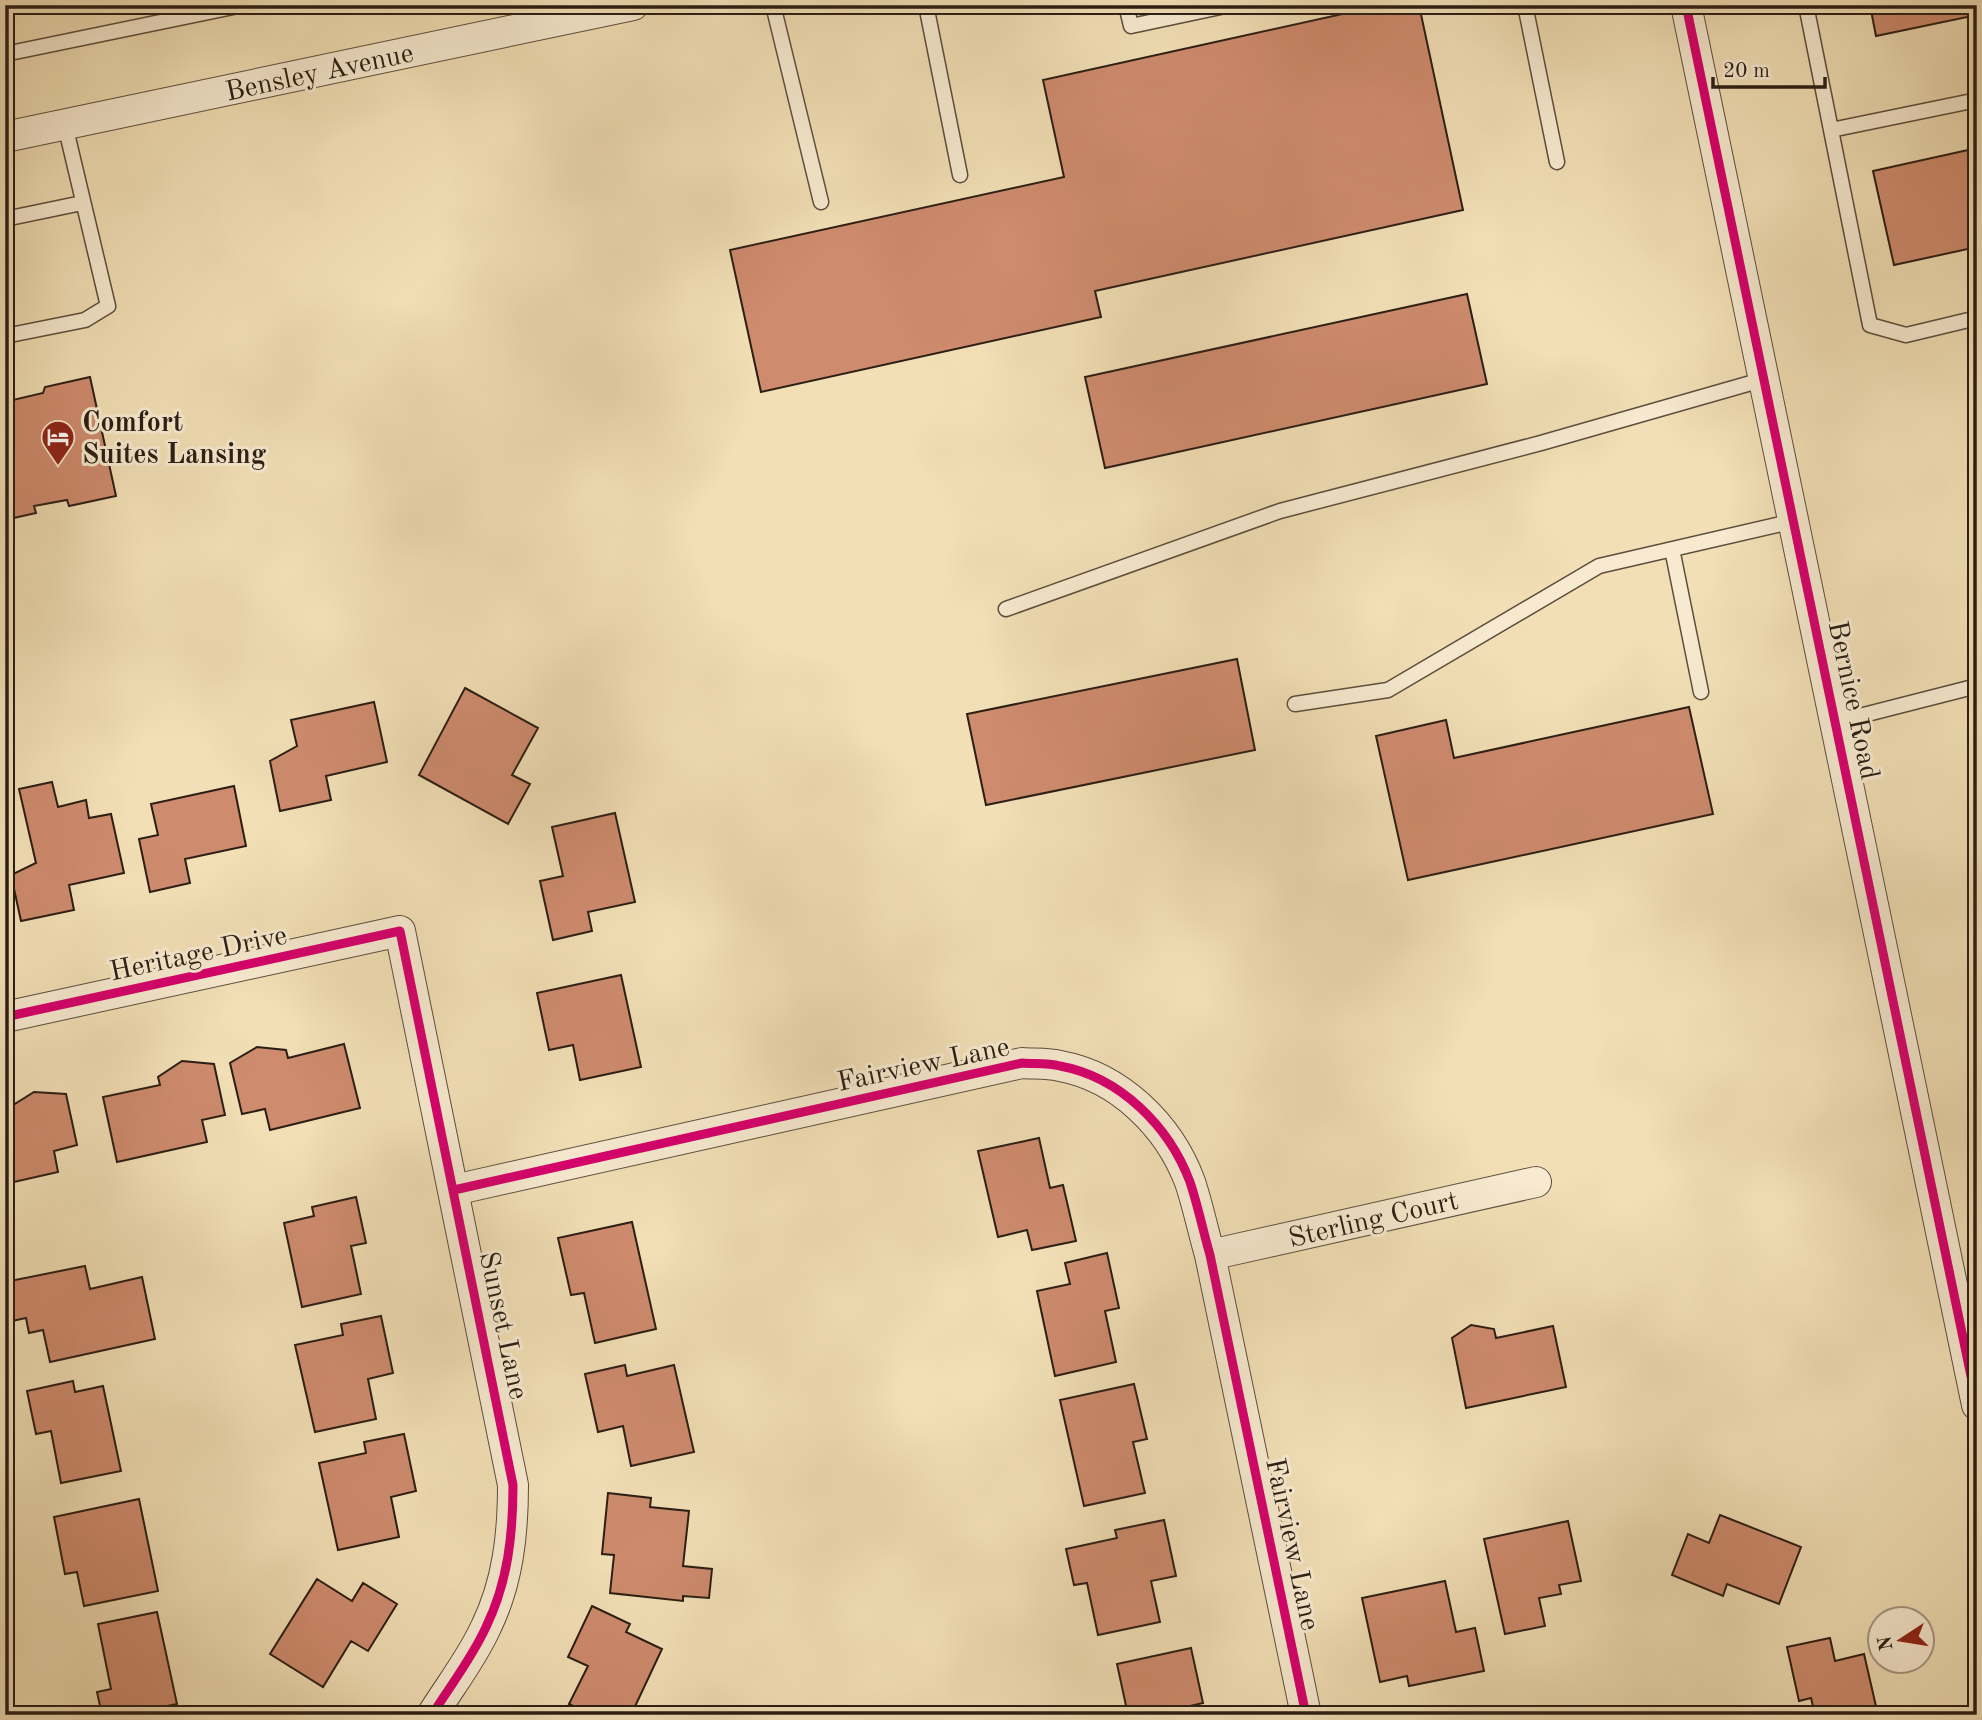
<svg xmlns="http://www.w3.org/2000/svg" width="1982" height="1720" viewBox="0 0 1982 1720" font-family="'Old Standard TT',serif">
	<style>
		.building { fill: #ce8b6e; stroke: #2b1e14; stroke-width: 2 }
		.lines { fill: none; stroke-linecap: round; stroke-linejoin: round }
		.lane-casing { stroke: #5d4e3c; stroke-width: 17 }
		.street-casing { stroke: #5d4e3c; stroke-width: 32 }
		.lane { stroke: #f7ead0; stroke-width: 14 }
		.street { stroke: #f7ead0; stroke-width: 30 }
		.cycleway-casing { stroke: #f7ead0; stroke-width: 13 }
		.cycleway { stroke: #d6006c; stroke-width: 9 }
		.labels { text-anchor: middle; stroke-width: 6; stroke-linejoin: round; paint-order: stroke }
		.street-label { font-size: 28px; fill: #2b1e14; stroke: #f7ead0 }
		.poi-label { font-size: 28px; font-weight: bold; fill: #2b1e14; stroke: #f7ead0; text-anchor: start }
	</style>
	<rect width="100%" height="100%" fill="#f2dfb6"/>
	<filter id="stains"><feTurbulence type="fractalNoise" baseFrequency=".00286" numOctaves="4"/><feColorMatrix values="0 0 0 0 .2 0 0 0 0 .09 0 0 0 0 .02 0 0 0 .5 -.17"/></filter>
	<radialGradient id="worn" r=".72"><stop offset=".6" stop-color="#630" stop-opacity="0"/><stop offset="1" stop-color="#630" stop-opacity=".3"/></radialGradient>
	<path class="building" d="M1383,5H1419L1463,210L1095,291L1101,317L761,392L730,250L1064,177L1043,80Z
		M1870,5H1977V15L1876,36Z
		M1977,148V247L1894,265L1873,171Z
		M1467,294L1487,384L1105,468L1085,377Z
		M90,377L116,496L69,506L67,500L34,506L36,513L5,520V395L13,400L43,393L45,387Z
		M1237,659L1255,750L986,805L967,714Z
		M465,688L538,728L512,775L530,784L508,824L419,775Z
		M374,702L387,762L326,776L331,800L280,811L270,761L297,746L291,720Z
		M1689,707L1713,814L1408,880L1376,736L1446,720L1454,758Z
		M52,782L58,807L86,800L89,818L111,814L124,873L69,885L74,910L21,921L11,875L36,863L19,789Z
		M234,786L246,846L185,859L190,883L150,892L139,839L158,835L151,804Z
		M615,813L635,902L588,912L592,931L553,940L540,881L563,876L552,827Z
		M621,975L641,1067L580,1080L573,1045L549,1050L537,993Z
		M344,1044L360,1108L270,1130L265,1109L242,1114L230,1063L257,1047L286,1050L288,1058Z
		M182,1061L214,1064L225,1115L202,1120L207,1142L117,1162L103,1097L160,1085L158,1077Z
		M34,1092L66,1094L77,1145L54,1151L58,1172L5,1184V1116L11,1115L10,1107Z
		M1039,1138L1050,1188L1063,1185L1076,1241L1032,1250L1027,1230L998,1237L978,1151Z
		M356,1197L366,1243L351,1246L361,1294L302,1307L284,1223L314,1216L312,1207Z
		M632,1222L656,1329L595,1343L584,1293L571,1295L558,1238Z
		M1107,1253L1119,1308L1105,1311L1116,1362L1055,1376L1037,1291L1070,1284L1065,1263Z
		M85,1266L90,1289L142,1277L155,1339L50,1362L43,1330L29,1333L26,1318L12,1321L5,1282Z
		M381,1316L393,1373L368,1379L376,1419L315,1432L295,1345L343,1335L341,1324Z
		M1471,1325L1494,1329L1496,1338L1553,1326L1566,1387L1466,1408L1452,1338Z
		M625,1365L627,1376L674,1365L694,1452L631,1466L623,1426L598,1432L585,1374Z
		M73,1381L75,1392L103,1386L121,1471L61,1483L51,1431L36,1434L27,1391Z
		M1134,1384L1147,1439L1133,1442L1145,1493L1084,1506L1060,1400Z
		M404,1434L416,1491L391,1497L399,1537L338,1550L319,1463L366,1453L364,1442Z
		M608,1493L651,1498L650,1507L689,1511L683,1566L712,1569L709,1598L683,1596V1601L610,1593L614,1555L602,1554Z
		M139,1499L158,1591L84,1606L77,1572L65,1574L54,1517Z
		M1720,1515L1801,1547L1779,1604L1727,1584L1723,1596L1672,1575L1688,1534L1709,1543Z
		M1164,1520L1176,1576L1151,1581L1160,1622L1098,1635L1087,1583L1074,1585L1066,1549L1117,1538L1115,1530Z
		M1568,1521L1581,1581L1559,1585L1561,1594L1539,1598L1545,1626L1505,1634L1484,1539Z
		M317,1579L352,1601L363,1583L397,1604L368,1651L351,1641L323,1687L270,1654Z
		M1445,1581L1456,1632L1475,1628L1484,1671L1409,1686L1407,1676L1380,1682L1362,1598Z
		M592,1606L630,1624L626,1632L662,1649L631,1715H592L569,1704L588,1666L568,1657Z
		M157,1612L177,1704L147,1710L148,1715H102L97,1692L111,1689L98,1624Z
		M1830,1638L1835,1661L1864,1654L1878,1715H1815L1811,1698L1799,1701L1787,1647Z
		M1191,1648L1203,1703L1190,1706L1192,1715H1128L1117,1664Z"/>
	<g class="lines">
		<defs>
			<path id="lane" d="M773,5L821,202
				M926,5L960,175
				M1126,5L1131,26L1230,5
				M1525,5L1557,162
				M1806,5L1870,325L1906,335L1977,318
				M5,54L243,5
				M1831,130L1977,100
				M5,219L82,203
				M5,336L85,320L108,306L65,125
				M1672,549L1701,692
				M1006,609L1280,511L1541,443L1765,379
				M1295,704L1388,690L1599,566L1794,521
				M1836,722L1977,686"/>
			<path id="street" d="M1686,5L1977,1405
				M5,137L633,5
				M5,1017L400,931L513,1485C513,1534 508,1582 486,1627C472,1658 450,1686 432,1715
				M454,1190L1022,1063C1034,1064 1048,1063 1060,1066C1120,1077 1169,1126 1190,1182C1198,1206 1203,1231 1210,1255L1306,1715
				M1210,1255L1536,1182"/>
		</defs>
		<use href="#lane" class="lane-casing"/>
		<use href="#street" class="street-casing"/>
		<use href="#lane" class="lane"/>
		<use href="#street" class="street"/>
		<defs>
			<path id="cycleway" d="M1686,5L1977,1405
				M5,1017L400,931L513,1485C513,1534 508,1582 486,1627C472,1658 450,1686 432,1715
				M454,1190L1022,1063C1034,1064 1048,1063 1060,1066C1120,1077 1169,1126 1190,1182C1198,1206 1203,1231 1210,1255L1306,1715"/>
		</defs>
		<use href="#cycleway" class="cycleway-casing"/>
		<use href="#cycleway" class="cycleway"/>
	</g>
	<defs>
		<symbol id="hotel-pin" viewBox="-11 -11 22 30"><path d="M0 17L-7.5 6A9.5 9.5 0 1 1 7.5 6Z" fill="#8f2418" stroke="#f7ead0"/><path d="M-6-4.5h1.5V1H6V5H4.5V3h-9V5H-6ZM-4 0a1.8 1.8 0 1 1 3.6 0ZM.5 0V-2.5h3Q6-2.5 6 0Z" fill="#fff"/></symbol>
	</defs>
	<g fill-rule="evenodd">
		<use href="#hotel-pin" x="39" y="418" width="38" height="52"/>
	</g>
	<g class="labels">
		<g class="street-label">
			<text transform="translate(319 71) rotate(-12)" y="10">Bensley Avenue</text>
			<text transform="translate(1855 700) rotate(78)" y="10">Bernice Road</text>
			<text transform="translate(198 952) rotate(-12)" y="10">Heritage Drive</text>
			<text transform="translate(923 1063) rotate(-12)" y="10">Fairview Lane</text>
			<text transform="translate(1373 1218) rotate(-13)" y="10">Sterling Court</text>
			<text transform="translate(505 1325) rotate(78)" y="10">Sunset Lane</text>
			<text transform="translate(1294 1544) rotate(78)" y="10">Fairview Lane</text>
		</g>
		<g class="poi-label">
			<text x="82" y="431">Comfort<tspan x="82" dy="32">Suites Lansing</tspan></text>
		</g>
	</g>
	<rect width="1982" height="1720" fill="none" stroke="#f2dfb6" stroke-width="28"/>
	<rect x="7" y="7" width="1968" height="1706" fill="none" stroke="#2b1e14" stroke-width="3.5"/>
	<rect x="14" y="14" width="1954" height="1692" fill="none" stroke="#2b1e14" stroke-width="2"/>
	<g transform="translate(1901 1640) rotate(258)"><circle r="33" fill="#f7ead0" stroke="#a59885" stroke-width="2"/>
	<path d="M0-5L12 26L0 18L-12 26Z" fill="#8f2418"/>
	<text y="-10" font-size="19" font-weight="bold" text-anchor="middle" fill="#2b1e14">N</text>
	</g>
	<path d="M1713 77v10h112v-10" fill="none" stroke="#2b1e14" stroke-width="3.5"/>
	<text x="1723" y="77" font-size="21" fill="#2b1e14" stroke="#f7ead0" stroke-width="5" paint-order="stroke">20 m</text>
	<rect width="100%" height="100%" filter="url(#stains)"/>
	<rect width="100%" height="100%" fill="url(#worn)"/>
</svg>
